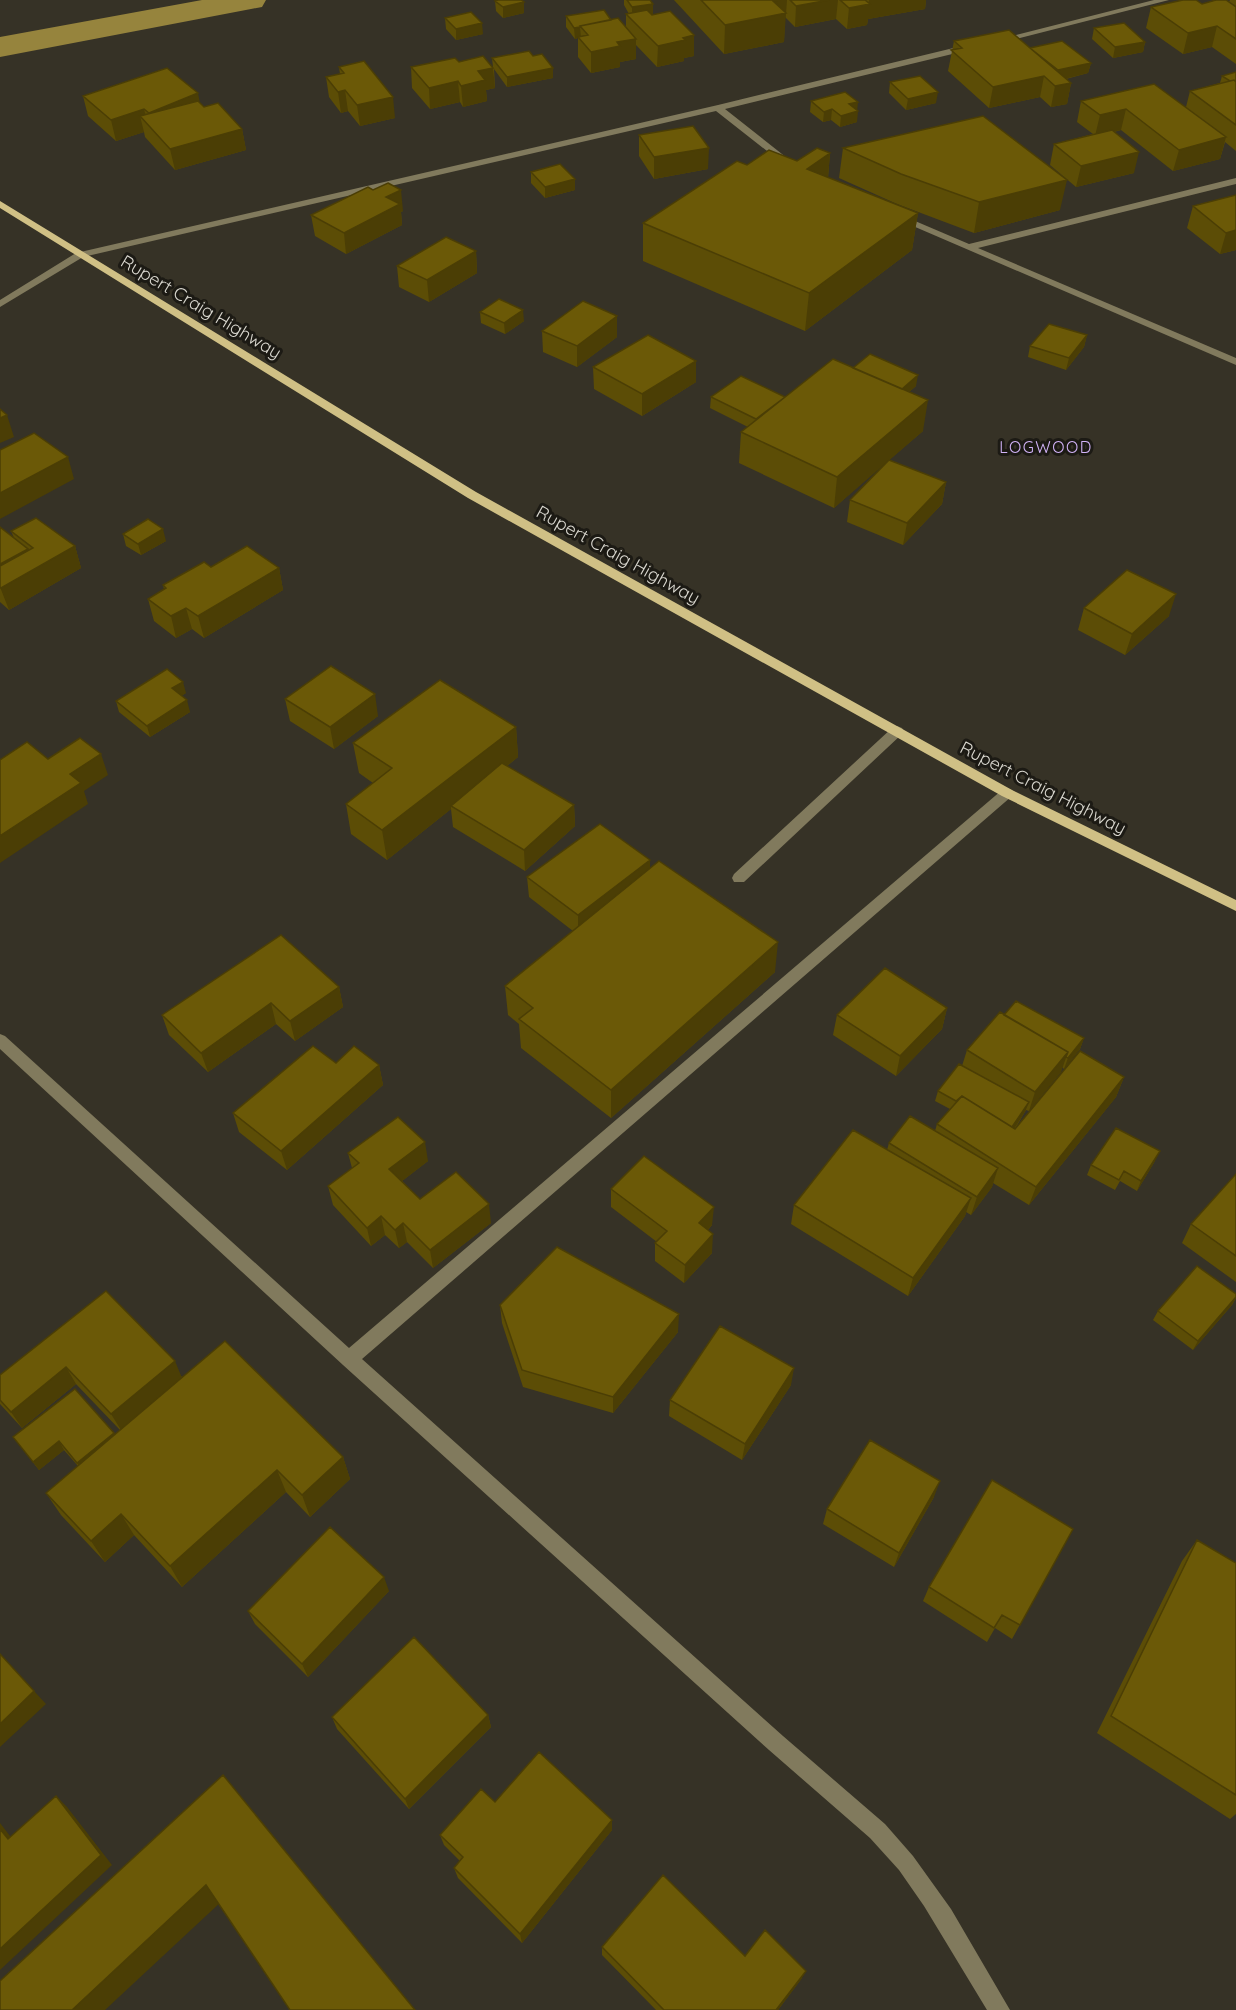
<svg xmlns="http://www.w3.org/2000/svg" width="1236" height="2010" viewBox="0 0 1236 2010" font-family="Quicksand,sans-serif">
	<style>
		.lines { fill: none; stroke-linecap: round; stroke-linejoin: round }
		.canal { fill: #96843d; fill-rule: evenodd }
		.minor { fill: #817a5d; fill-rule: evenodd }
		.major { fill: #d0c085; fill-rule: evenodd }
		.wall { fill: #5c4d06 }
		.shaded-wall { fill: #4b3e05 }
		.building { fill: #6b5907; stroke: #4b3e05; stroke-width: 1.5 }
		.labels { text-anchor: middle; stroke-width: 6; stroke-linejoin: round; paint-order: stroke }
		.far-neighbourhood-label { font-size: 16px; letter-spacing: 1.5px; fill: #d2b3f8; stroke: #1c1a14 }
		.street-label { font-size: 18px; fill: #d9d7cf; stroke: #1c1a14 }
	</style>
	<rect width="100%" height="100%" fill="#363226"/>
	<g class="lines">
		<path class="canal" d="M202,0H266L262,7L251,9L0,57V37Z"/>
		<path class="minor" d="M1154,0H1169L996,44L992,41Z
			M970,44L973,45V49L725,109L787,158V162H781L716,111L83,257L0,307V300L76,253L718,105Z
			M1236,178V184L978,248L1236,358V365L892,217L901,215L969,244Z
			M897,726L902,728L904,731L902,734L744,882H734L732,878L734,874L892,728Z
			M1007,788L1012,790L1014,793L1012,796L362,1359L783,1736L885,1824L913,1856L951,1909L1010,2010H987L924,1906L899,1870L870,1838L769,1750L343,1365L0,1049V1034L5,1036L349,1348L1002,790Z"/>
		<path class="major" d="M0,201L476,492L1012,790L1236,900V911L1002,796L468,498L0,208Z"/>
	</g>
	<path class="wall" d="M624,0H650L653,14L652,15L694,56L684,58V61L657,67L636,45V59L620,62V67L591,73L578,57V38L575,39L566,27V16L611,20L626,27V14H629L624,5Z
		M674,0H926L925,9L868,19L867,25L847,29L836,19L795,27L785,17L784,42L724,54Z
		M1230,0H1236V6L1229,2Z
		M495,1L524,13L503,18L496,11Z
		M1202,4L1236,7V64L1212,47L1183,54L1146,28L1151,7Z
		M445,18L483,34L456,40L446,29Z
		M1094,28L1145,42L1143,52L1113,58L1092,39Z
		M954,41L1030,48L1091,63L1088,73L1066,79L1071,83L1067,104L1051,107L1040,97L989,108L948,71Z
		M533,56L553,68V78L507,87L494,69L495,88L486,90L487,101L463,107L460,102L430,109L412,88L411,67L459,62L493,67L492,58Z
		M339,67L395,118L360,126L348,111L341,113L329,97L326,77L340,74Z
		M1236,72V151L1225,142L1220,159L1173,171L1121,130L1114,132L1134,173L1076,187L1050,165L1054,144L1093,134L1077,122L1081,101L1186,107L1190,91L1220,83L1222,76Z
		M890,82L936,103L906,110L889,93Z
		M83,96L200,103L204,107L242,129L246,150L175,170L145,137L144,132L116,141L88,116Z
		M811,101L857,110V122L840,127L831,120L823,122L810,112Z
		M639,135L708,169L654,179L639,156Z
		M843,148L1060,210L974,233L897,204L839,178Z
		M830,153L828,178L918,213L912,250L805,331L643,261V223L747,165L797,161Z
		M531,172L575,190L545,198L531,183Z
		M1236,195V250L1220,254L1187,228L1193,206Z
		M403,211L401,212L402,225L346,254L315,236L311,215Z
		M476,251L477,273L429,302L399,287L397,266Z
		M480,312L524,321L505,334L481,323Z
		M542,331L617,337L577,367L543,352Z
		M1087,335L1084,347L1066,370L1028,357L1030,346Z
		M593,367L696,382L642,416L594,389Z
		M853,368L916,386L909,392L923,431L889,460L946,482L942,504L903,545L847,522L850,500L887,461L834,508L739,463L741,432L748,427L710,408L711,397H785Z
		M0,527L14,538L11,531L75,546L81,568L9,610L0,602Z
		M123,534L166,541L141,555L126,546Z
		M211,567L279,568L283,590L204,638L192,629L176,638L154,621L148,599L164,589L163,585Z
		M1084,608L1169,616L1125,655L1078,630Z
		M186,693L181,696L190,712L150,737L119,712L116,701Z
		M285,699L378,716L334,749L290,721Z
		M516,727L518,757L507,766L574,805L575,826L525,871L453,827L451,809L387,860L351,834L346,804L373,783L359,773L353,743Z
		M650,860V868L775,972L611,1118L521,1048L519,1024L508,1015L505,986L573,931L529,897L527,877Z
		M339,987L343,1007L295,1041L276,1024L208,1072L169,1035L162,1015Z
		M947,1008L942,1029L896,1076L833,1035L837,1015Z
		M1004,1015L1084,1038L1080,1049L1064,1069L1062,1067L1061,1072L1029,1111L1026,1110L1015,1129L1124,1077L1116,1097L1029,1205L993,1183L992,1187L971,1215L966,1212L965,1216L908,1296L791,1224L794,1205L887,1150L889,1143L935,1131L937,1124L950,1109L935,1101L938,1091L962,1066L967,1050Z
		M336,1063L379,1065L383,1085L287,1170L239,1132L233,1113Z
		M348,1153L428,1161L402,1181L420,1199L491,1223L433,1268L407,1242L399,1248L385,1235L371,1246L333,1205L328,1186L352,1168Z
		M1155,1161L1137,1191L1120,1181L1115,1190L1087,1175L1091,1165Z
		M1236,1174V1282L1182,1243L1191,1224Z
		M611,1189L712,1225L708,1230L712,1253L684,1283L655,1261V1243L657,1242L611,1207Z
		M106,1291L182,1377L343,1457L350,1479L310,1517L286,1492L182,1587L134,1535L105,1562L61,1515L46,1493L78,1466L64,1450L39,1470L13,1437L115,1434L120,1430L76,1384L22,1428L0,1404V1375Z
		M1236,1294V1298L1232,1305L1193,1350L1153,1320L1158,1311Z
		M500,1305L678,1332L613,1413L523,1387L502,1323Z
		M791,1385L742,1460L669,1416L670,1400Z
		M934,1497L894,1567L823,1524L827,1509Z
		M1073,1529L1012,1639L995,1628L987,1642L923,1601L929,1587Z
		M1197,1540L1236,1563V1814L1230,1819L1097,1733L1182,1561Z
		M389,1591L308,1677L255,1624L248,1611Z
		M488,1715L491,1727L409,1809L337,1729L332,1717Z
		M495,1802L612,1830L522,1943L458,1878L454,1868L460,1861L444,1845L440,1835Z
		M602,1947L745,1956L802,1978L778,2010H656L602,1955Z"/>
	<path class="shaded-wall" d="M780,0H787L784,42L724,54L725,25L773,1Z
		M829,0H838L836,19L795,27L796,6Z
		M869,0H926L925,9L868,19L867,25L847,29L849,8L868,5Z
		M524,2V13L503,18V7Z
		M653,4V14L632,17V7Z
		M482,23L483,34L456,40V29Z
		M1217,26L1212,47L1183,54L1188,33Z
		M580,27L581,38L578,37V38L575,39L574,28Z
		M694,35V56L684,58V61L657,67L658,46L683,38Z
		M636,39V59L620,62V67L591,73V52L617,42Z
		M1145,42L1143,52L1113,58L1115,47Z
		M1091,63L1088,73L1056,81L1058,70Z
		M493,68L495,88L486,90L487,101L463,107L461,86L478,71Z
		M553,68V78L507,87V77Z
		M1044,76L1040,97L989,108L993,87Z
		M458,81L460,102L430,109L429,88Z
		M1071,83L1067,104L1051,107L1055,86Z
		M345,90L348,111L341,113L338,92Z
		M938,92L936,103L906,110L908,99Z
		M198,93L202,114L153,130L149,113Z
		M393,97L395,118L360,126L357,105Z
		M858,102L857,112L858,111L857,122L840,127L841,116L849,104Z
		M144,109L148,124L140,116L144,132L116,141L111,120Z
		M832,109L831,120L823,122L824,112Z
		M1126,109L1121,130L1095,136L1100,115Z
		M242,129L246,150L175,170L170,149Z
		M1226,137L1220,159L1173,171L1179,150Z
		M709,148L708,169L654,179V157Z
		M1139,152L1134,173L1076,187L1081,166Z
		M830,153L827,190L807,169Z
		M575,179V190L545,198V187Z
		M1067,180L1060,210L974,233L979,202Z
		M401,190L403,211L401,212L402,225L346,254L344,233L386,197Z
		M918,213L912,250L805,331L809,293Z
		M1236,230V250L1220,254L1226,233Z
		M476,251L477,273L429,302L427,280Z
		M523,310L524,321L505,334L504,323Z
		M617,316V337L577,367V346Z
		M1087,335L1084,347L1066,370L1069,358Z
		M696,361V382L642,416V394Z
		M918,375L916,386L895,404L897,393Z
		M928,400L923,431L834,508L837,477Z
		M7,415L14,437L0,443V418Z
		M68,457L74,479L0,519V493Z
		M946,482L942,504L903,545L907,523Z
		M163,529L166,541L141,555L138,544Z
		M75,546L81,568L9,610L0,587V564L28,549L35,569Z
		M279,568L283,590L204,638L198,616Z
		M1176,594L1169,616L1125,655L1132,634Z
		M186,608L192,629L176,638L171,616Z
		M183,682L186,693L175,700L172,688Z
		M375,694L378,716L334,749L330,727Z
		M187,700L190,712L150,737L147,726Z
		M516,727L518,757L454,808L451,806V809L387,860L382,830Z
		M101,754L108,775L84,791L88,804L0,863V836L70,774Z
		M574,805L575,826L525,871L524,850Z
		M650,860V881L578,936V915Z
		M778,942L775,972L611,1118V1090Z
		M339,987L343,1007L295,1041L290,1021Z
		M271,1003L276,1024L208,1072L201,1053Z
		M947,1008L942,1029L896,1076L900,1056Z
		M1084,1038L1080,1049L1064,1069L1068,1058Z
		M1068,1052L1061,1072L1029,1111L1035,1092Z
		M379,1065L383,1085L287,1170L281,1151Z
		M1124,1077L1116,1097L1029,1205L1036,1187Z
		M1029,1102L1025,1112L1006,1141L1010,1131Z
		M425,1142L428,1161L393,1188L389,1169Z
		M1160,1151L1155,1161L1137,1191L1141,1181Z
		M998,1168L992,1187L971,1215L977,1197Z
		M971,1198L965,1216L908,1296L913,1278Z
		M489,1204L491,1223L433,1268L430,1250Z
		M714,1207L712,1225L698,1241L699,1223Z
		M381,1216L385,1235L371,1246L367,1228Z
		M403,1223L407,1242L399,1248L395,1230Z
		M713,1234L712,1253L684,1283L685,1265Z
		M1236,1297L1232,1305L1193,1350L1198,1341Z
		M679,1314L678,1332L613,1413V1397Z
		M175,1361L182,1378L121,1430L111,1414Z
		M66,1367L76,1384L22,1428L11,1412Z
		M794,1368L791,1385L742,1460L745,1444Z
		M114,1433L119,1441L82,1471L77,1463Z
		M59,1441L64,1450L39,1470L33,1462Z
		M343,1457L350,1479L310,1517L302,1495Z
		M277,1470L286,1492L182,1587L170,1566Z
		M940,1481L934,1497L894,1567L899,1553Z
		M121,1514L134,1535L105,1562L91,1541Z
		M384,1577L389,1591L308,1677L302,1664Z
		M0,1654L46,1704L0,1747Z
		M488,1715L491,1727L409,1809L405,1799Z
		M56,1796L67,1807L112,1865L0,1970V1949Z
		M612,1820V1830L522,1943L520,1934Z
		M0,1823L20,1849L8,1839L0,1829Z
		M206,1885L222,1901L105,2010H72Z
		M806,1971L802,1978L778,2010H776Z"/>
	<path class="building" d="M498,0H521L524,2L503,7L495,1Z
		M627,0H650L653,4L632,7Z
		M701,0H780L773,1L786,13L725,25Z
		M790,0H829L796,6Z
		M840,0H865L870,4L849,8Z
		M1183,0H1196L1202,4L1216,0H1226L1236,7V39L1217,26L1188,33L1151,7Z
		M604,10L611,20L580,26V27L574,28L566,16Z
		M647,10L652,15L670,11L694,35L683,38L685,40L658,46L626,14Z
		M471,12L482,23L456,29L445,18Z
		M618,18L636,39L617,42L620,46L591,52L578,37L588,35L580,26Z
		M1124,23L1145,42L1115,47L1094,28Z
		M1009,30L1071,83L1055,86L1044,76L993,87L951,50L962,48L954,41Z
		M1062,41L1091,63L1058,70L1030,48Z
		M529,51L533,56L542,54L553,68L507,77L492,58Z
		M483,56L493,68L478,71L485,80L461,86L458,81L429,88L411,67L455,58L459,62Z
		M364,61L393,97L357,105L345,90L338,92L326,77L344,73L339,67Z
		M167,68L198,93L149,113L144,109L111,120L83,96Z
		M1236,72V82L1234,80L1230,81L1222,76Z
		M920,76L938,92L908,99L890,82Z
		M1234,80L1236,82V125L1190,91Z
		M1154,84L1226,137L1179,150L1126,109L1100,115L1081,101Z
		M845,92L858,102L849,104L858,111L841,116L832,109L824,112L811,101Z
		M198,101L204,107L218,103L242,129L170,149L140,116Z
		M983,116L1067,180L979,202L901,174L843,148Z
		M693,126L709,148L654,157L639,135Z
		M1112,130L1139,152L1081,166L1054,144Z
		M817,148L830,153L807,169L918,213L809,293L643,223L737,161L747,165L769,150L797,161Z
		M560,164L575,179L545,187L531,172Z
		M388,183L401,190L386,197L400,204L344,233L311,215L368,187L373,190Z
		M1236,195V230L1226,233L1193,206Z
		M446,237L476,251L427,280L397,266Z
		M499,299L523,310L504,323L480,312Z
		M583,301L617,316L577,346L542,331Z
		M1049,324L1087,335L1069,358L1030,346Z
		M648,335L696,361L642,394L593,367Z
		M870,354L918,375L902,389L853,368Z
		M833,359L928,400L837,477L741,432Z
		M741,376L785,397L756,419L711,397Z
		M0,409L7,415L0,418Z
		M34,433L68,457L0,493V450Z
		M889,460L946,482L907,523L850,500Z
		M36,518L75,546L1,588L0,587V566L33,548L11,531Z
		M148,519L163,529L138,544L123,534Z
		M0,527L28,549L0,564Z
		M247,546L279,568L198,616L186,608L171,616L148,599L166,588L163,585L204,562L211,567Z
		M1127,570L1176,594L1132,634L1084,608Z
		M331,666L375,694L330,727L285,699Z
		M167,669L183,682L172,688L187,700L147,726L116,701Z
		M440,680L516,727L382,830L346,804L392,768L353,743Z
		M80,738L101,754L70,774L81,783L0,836V760L27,742L48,759Z
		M502,763L574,805L524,850L451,806Z
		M600,824L650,860L578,915L527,877Z
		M659,861L778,942L611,1090L519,1019L533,1008L505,986Z
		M281,935L339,987L290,1021L271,1003L201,1053L162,1015Z
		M885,968L947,1008L900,1056L837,1015Z
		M1016,1001L1084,1038L1068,1058L1066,1057L1068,1052L1004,1015Z
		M1000,1012L1068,1052L1035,1092L967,1050Z
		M313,1046L336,1063L354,1046L379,1065L281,1151L233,1113Z
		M1080,1051L1124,1077L1036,1187L937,1124L962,1096L1015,1129Z
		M959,1064L1029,1102L1012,1127L962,1096L956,1101L938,1091Z
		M910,1116L998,1168L977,1197L889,1143Z
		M398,1117L425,1142L389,1169L420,1199L456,1172L489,1204L430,1250L403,1223L395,1230L381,1216L367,1228L328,1186L359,1163L348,1153Z
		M1116,1128L1160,1151L1141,1181L1124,1171L1119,1180L1091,1165Z
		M853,1130L971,1198L913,1278L794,1205Z
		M644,1156L714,1207L699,1223L713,1234L685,1265L655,1243L667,1231L611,1189Z
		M1236,1174V1256L1191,1224Z
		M557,1247L679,1314L613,1397L522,1370L500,1305Z
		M1197,1266L1236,1294V1297L1198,1341L1158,1311Z
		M106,1291L175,1361L111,1414L66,1367L11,1412L0,1400V1375Z
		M720,1326L794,1368L745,1444L670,1400Z
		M225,1341L343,1457L302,1495L277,1470L170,1566L121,1514L91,1541L46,1493Z
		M75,1389L114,1433L77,1463L59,1441L33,1462L13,1437Z
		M870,1440L940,1481L899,1553L827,1509Z
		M992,1480L1073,1529L1020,1625L1002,1615L994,1628L929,1587Z
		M330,1527L384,1577L302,1664L248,1611Z
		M1197,1540L1236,1563V1795L1111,1716Z
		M414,1637L488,1715L405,1799L332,1717Z
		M0,1654L34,1691L0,1724Z
		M539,1752L612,1820L520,1934L454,1868L463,1857L440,1835L481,1789L495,1802Z
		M223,1775L415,2010H290L206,1885L72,2010H0V1981Z
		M56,1796L101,1855L0,1949V1829L8,1839Z
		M663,1875L745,1956L765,1930L806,1971L776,2010H664L602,1947Z"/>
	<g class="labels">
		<g class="far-neighbourhood-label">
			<text x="1046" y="453">LOGWOOD</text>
		</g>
		<g class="street-label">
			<text transform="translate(201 307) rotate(31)" y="6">Rupert Craig Highway</text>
			<text transform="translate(618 555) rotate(29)" y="6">Rupert Craig Highway</text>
			<text transform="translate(1043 788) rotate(27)" y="6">Rupert Craig Highway</text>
		</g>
	</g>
</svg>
